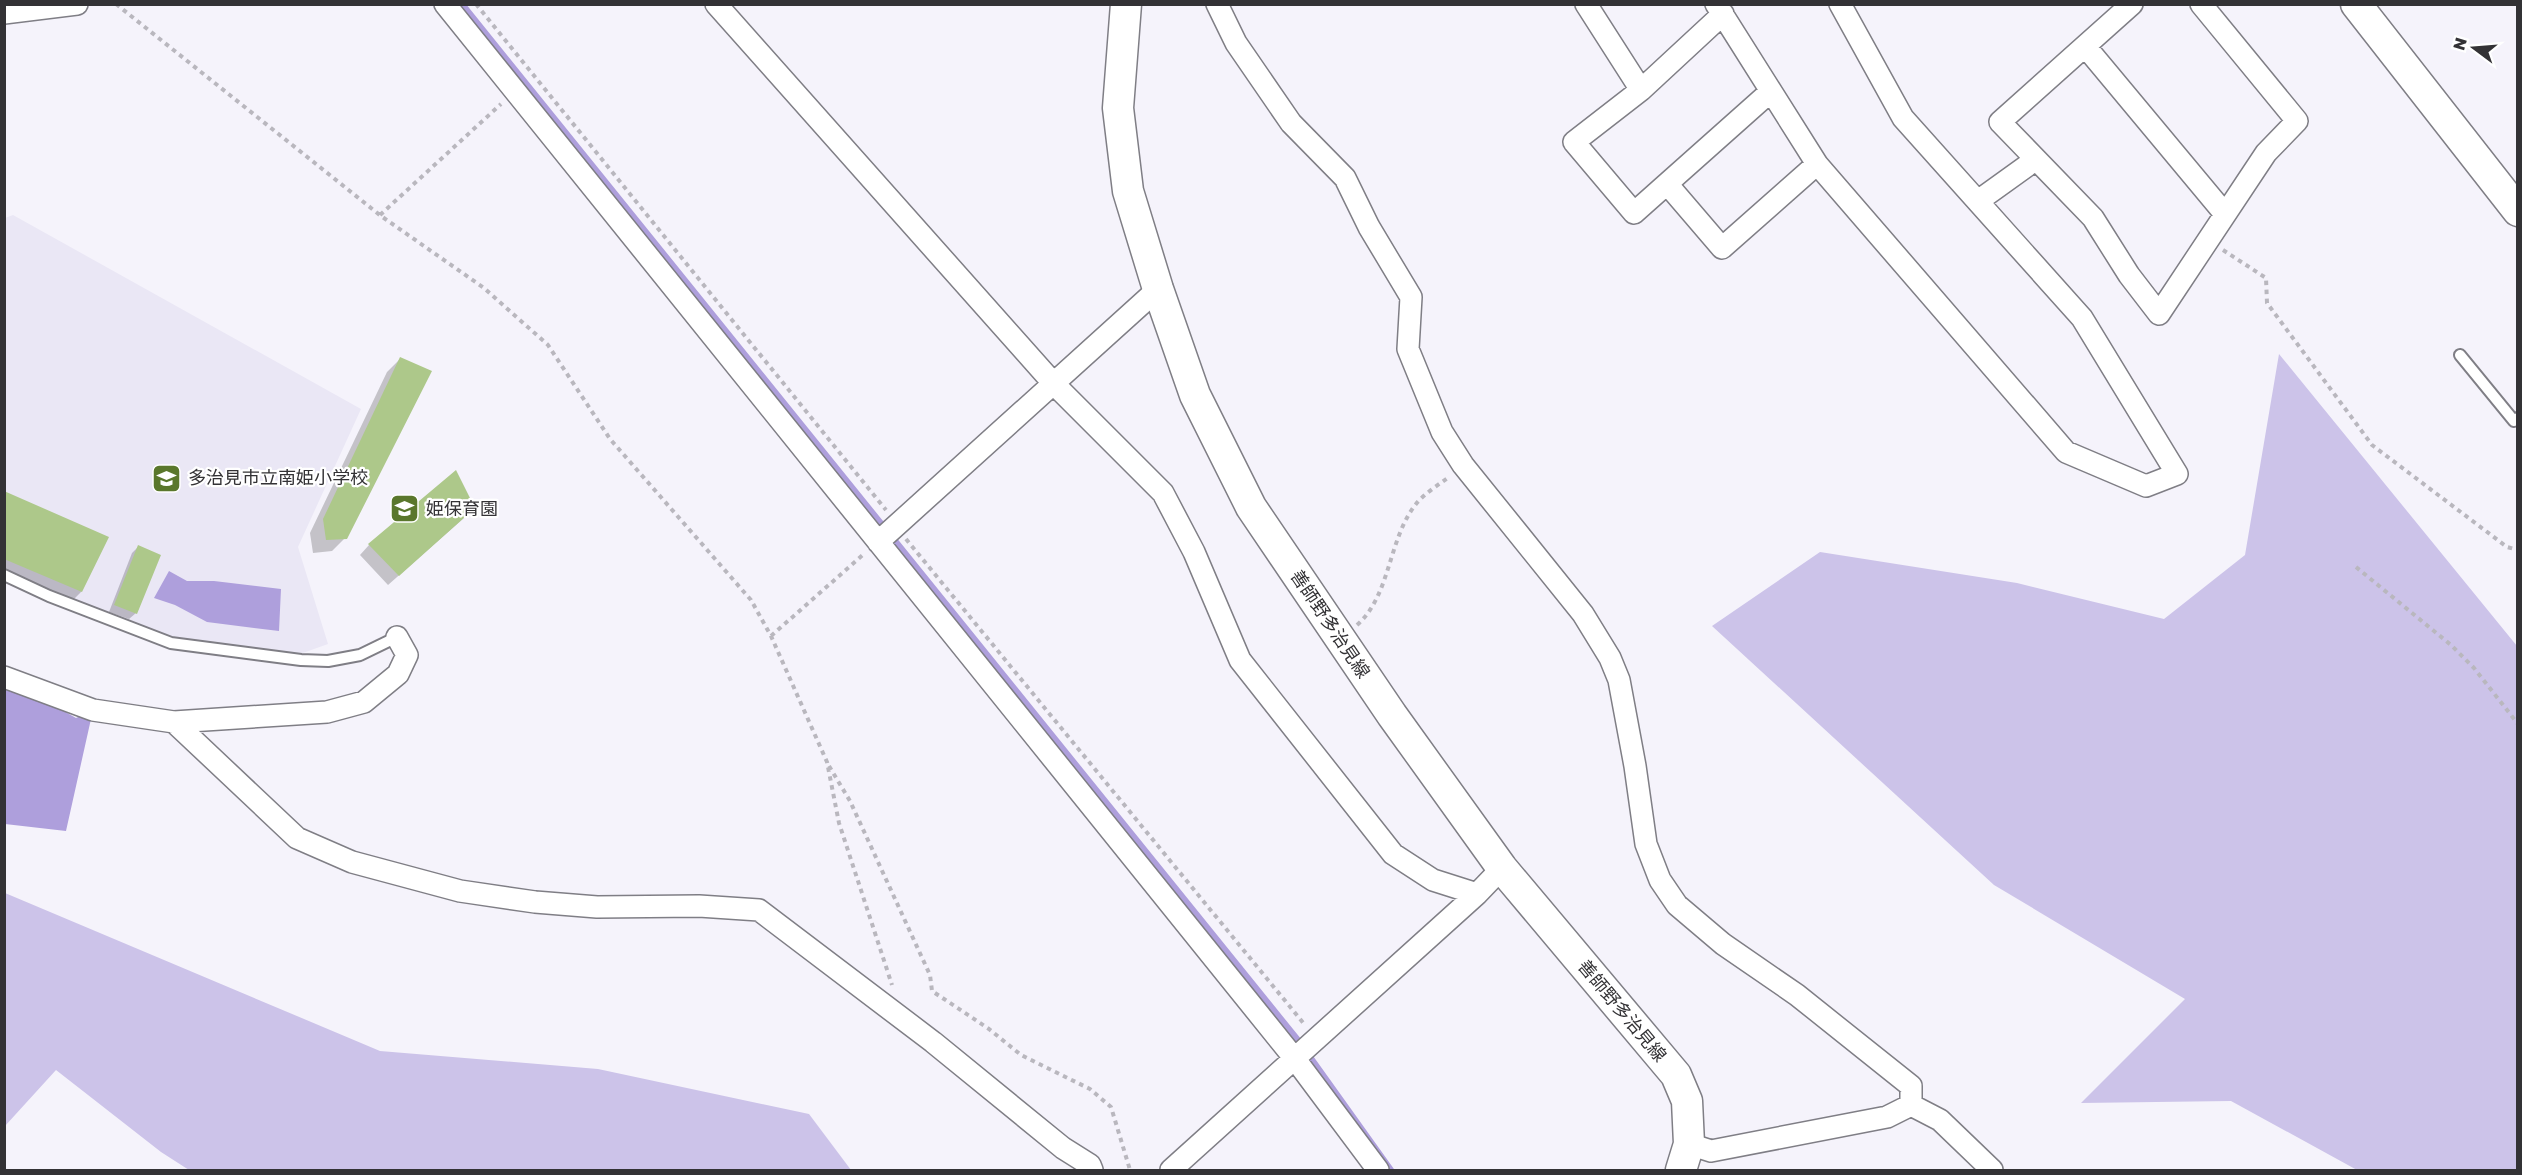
<svg xmlns="http://www.w3.org/2000/svg" width="2522" height="1175" viewBox="0 0 2522 1175" font-family="'Golos Text','Noto Sans JP',sans-serif">
	<style>
		.built { fill: #eae7f5 }
		.green { fill: #ccc3e9 }
		.water { fill: #ae9fdc }
		.shadow { fill: #0003 }
		.lines { fill: none; stroke-linecap: round; stroke-linejoin: round }
		.stream { stroke: #ae9fdc; stroke-width: 6 }
		.building { fill: #adc88a }
		.lane-casing { stroke: #7f7e85; stroke-width: 14 }
		.street-casing { stroke: #7f7e85; stroke-width: 24 }
		.secondary-casing { stroke: #7f7e85; stroke-width: 33 }
		.path { stroke: #b9b7be; stroke-width: 4; stroke-dasharray: 4.5 4.5; stroke-linecap: butt }
		.lane { stroke: #fff; stroke-width: 10 }
		.street { stroke: #fff; stroke-width: 21 }
		.secondary { stroke: #fff; stroke-width: 30 }
		.labels { text-anchor: middle; stroke-width: 4.5; stroke-linejoin: round; paint-order: stroke }
		.poi-label { font-size: 18px; fill: #333235; stroke: #fff; text-anchor: start }
		.street-label { font-size: 18px; fill: #333235; stroke: #fff }
	</style>
	<rect width="100%" height="100%" fill="#f5f3fb"/>
	<path class="built" d="M13,215L361,409L298,547L328,644L300,654L124,630L5,575V218Z"/>
	<path class="green" d="M2279,354L2517,646V1170H2357L2231,1101L2081,1103L2185,999L1994,885L1712,626L1820,552L2017,583L2164,619L2245,555Z
		M5,893L380,1051L598,1069L809,1114L851,1170H189L161,1152L56,1070L5,1126Z"/>
	<path class="water" d="M169,571L187,581H214L281,589L279,631L207,622L175,605L154,598Z
		M4,677L76,718L93,710L66,831L5,824Z"/>
	<path class="shadow" d="M400,359L345,538L332,551L313,553L310,533L387,372Z
		M4,493L107,538L81,592L68,605L4,577Z
		M464,518L388,585L360,555L369,545Z
		M138,547L136,613L129,619L109,612L132,553Z"/>
	<g class="lines">
		<path class="stream" d="M462,4L1302,1045
			M1308,1054L1391,1170"/>
	</g>
	<path class="building" d="M400,357L432,371L347,539L326,540L323,519Z
		M456,470L475,508L399,576L368,544Z
		M4,491L109,537L82,592L4,559Z
		M138,545L161,555L137,614L114,605Z"/>
	<g class="lines">
		<defs>
			<path id="lane" d="M2460,355L2514,421L2518,418
				M4,575L49,596L171,643L301,660L328,661L360,655L397,637"/>
			<path id="street" d="M445,4L1295,1059L1378,1170
				M716,4L1054,384L1163,493L1194,552L1240,660L1393,854L1433,880L1477,894
				M1217,4L1236,43L1291,123L1345,178L1369,227L1411,297L1408,349L1442,432L1463,465L1583,614L1610,658L1619,680L1635,766L1646,844L1660,880L1677,905L1723,944L1797,995L1911,1086V1105
				M1586,4L1641,90
				M1716,4L1817,164L2066,452L2146,486L2177,474L2082,318L1903,118L1840,4
				M2132,4L2000,122L2093,218L2129,275L2159,314L2266,153L2297,121L2201,4
				M4,13L77,4
				M1723,14L1641,90L1574,142L1634,213L1770,92
				M2085,46L2225,214
				M1668,185L1722,248L1817,164
				M1978,201L2035,160
				M878,542L1158,289
				M4,677L93,710L174,722L327,712L364,702L398,674L407,655L397,637
				M174,722L297,838L352,862L460,891L535,902L597,907L699,906L759,910L933,1042L1063,1148L1090,1165L1092,1170
				M1911,1105L1940,1120L1992,1170
				M1689,1144L1711,1151L1887,1117L1911,1105
				M1171,1170L1477,894L1502,868"/>
			<path id="secondary" d="M1126,4L1118,108L1128,191L1158,289L1195,395L1251,507L1392,715L1502,868L1676,1075L1687,1101L1689,1144L1681,1170
				M2356,4L2518,211"/>
		</defs>
		<use href="#lane" class="lane-casing"/>
		<use href="#street" class="street-casing"/>
		<use href="#secondary" class="secondary-casing"/>
		<path class="path" d="M116,4L381,216L484,288L548,345L610,439L751,600L771,636L827,762L839,823L892,985
			M476,4L886,510
			M380,215L501,104
			M2223,250L2266,278L2267,303L2372,445L2507,547L2518,550
			M906,539L1305,1025
			M2356,567L2451,645L2474,668L2518,724
			M1357,625C1391,595 1388,539 1416,504C1424,494 1438,485 1449,477
			M771,636L865,553
			M829,766L850,801L930,975L932,991L989,1029L1021,1055L1090,1089L1111,1107L1130,1170"/>
		<use href="#lane" class="lane"/>
		<use href="#street" class="street"/>
		<use href="#secondary" class="secondary"/>
	</g>
	<defs>
		<symbol id="school-square" viewBox="-11 -11 22 22"><rect x="-9" y="-9" width="18" height="18" rx="4" fill="#5a772c" stroke="#fff"/><path d="M0-5L7-2L0 1L-7-2ZM-4 1L0 2.5L4 1V4Q0 6-4 4Z" fill="#fff"/></symbol>
	</defs>
	<g fill-rule="evenodd">
		<use href="#school-square" x="150" y="462" width="33" height="33"/>
		<use href="#school-square" x="388" y="492" width="33" height="33"/>
	</g>
	<g class="labels">
		<g class="poi-label">
			<text x="188" y="484">多治見市立南姫小学校</text>
			<text x="426" y="515">姫保育園</text>
		</g>
		<g class="street-label">
			<text transform="translate(1330 624) rotate(56)" y="6">善師野多治見線</text>
			<text transform="translate(1622 1011) rotate(50)" y="6">善師野多治見線</text>
		</g>
	</g>
	<rect width="2522" height="1175" fill="none" stroke="#333235" stroke-width="12"/>
	<g transform="translate(2474 48) rotate(286)" stroke="#ffffff" stroke-width="4.5" paint-order="stroke">
	<path d="M0-4.5L10 22L0 15L-10 22Z" fill="#333235"/>
	<text y="-9" font-size="16" font-weight="bold" text-anchor="middle" fill="#333235">N</text>
	</g>
</svg>
